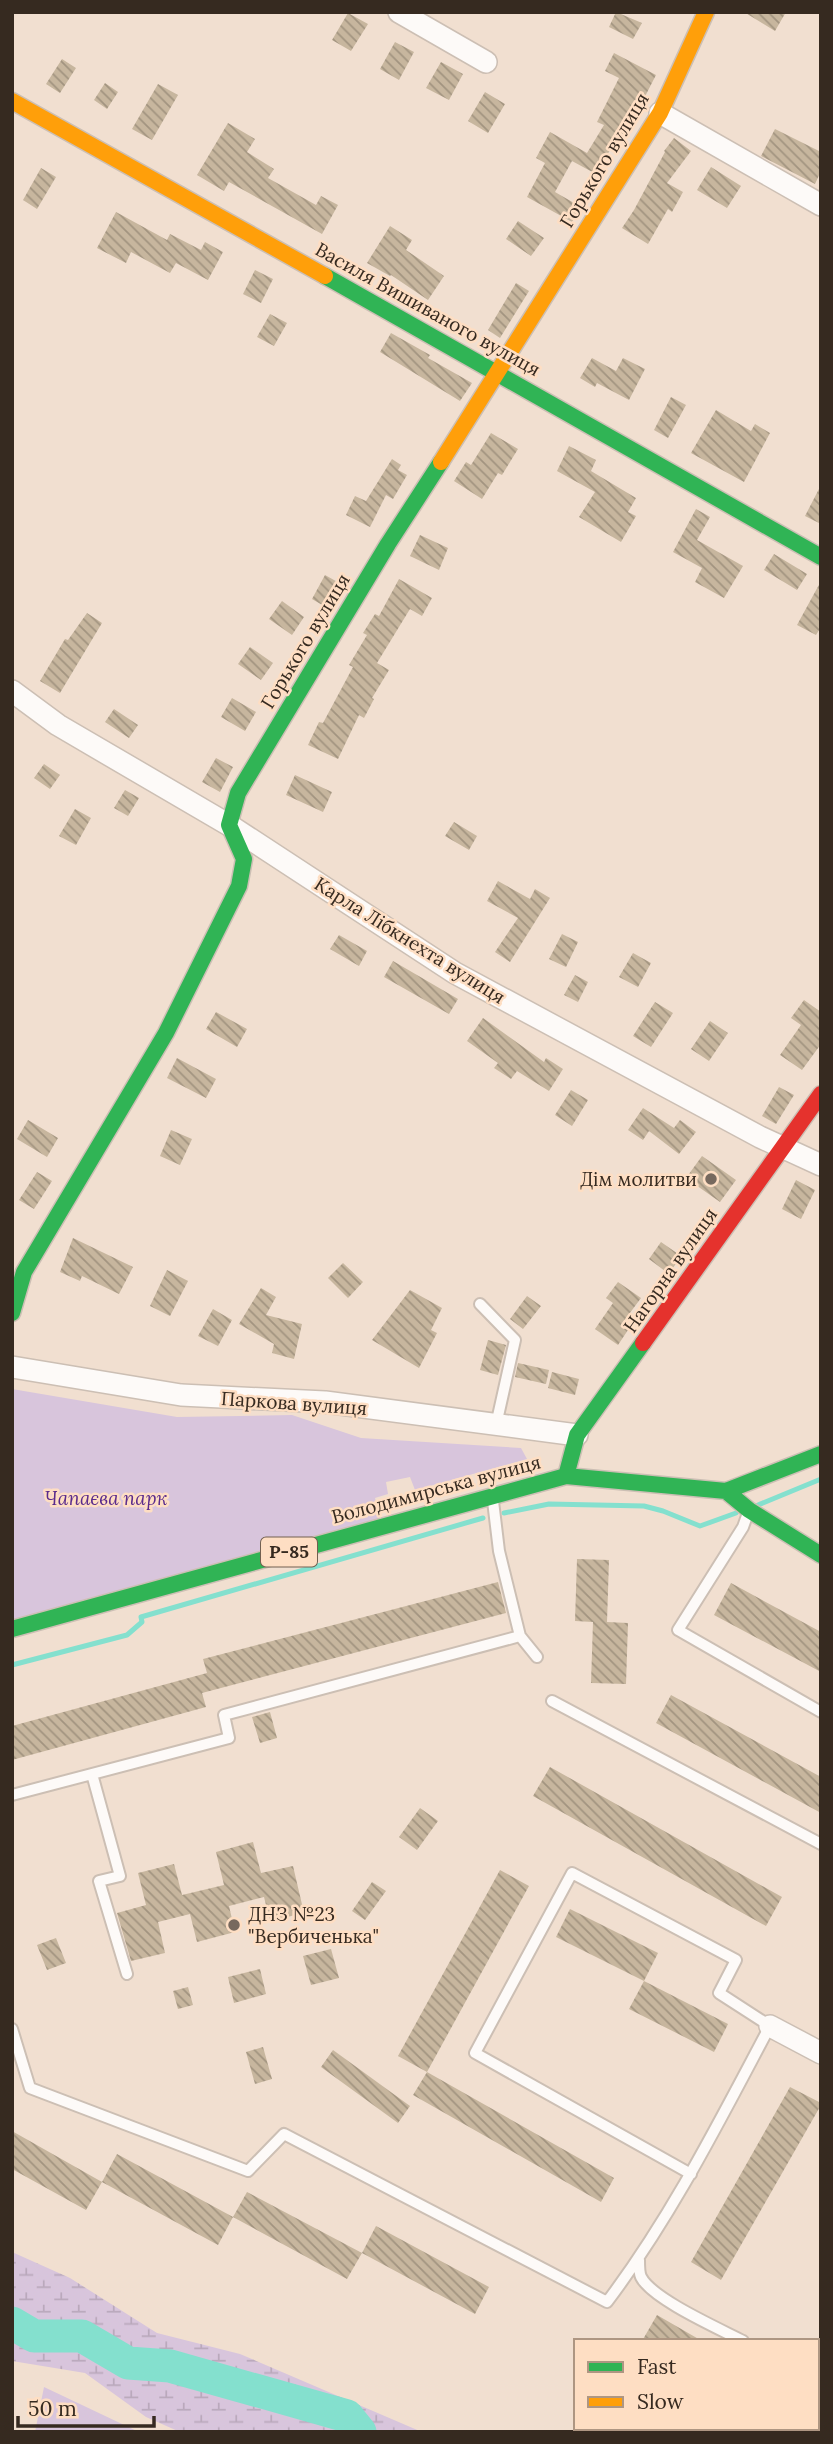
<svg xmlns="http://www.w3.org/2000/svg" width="833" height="2444" viewBox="0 0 833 2444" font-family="Lora,serif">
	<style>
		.green { fill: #d8c5dc }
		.wetland { fill: url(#wetland-marsh) }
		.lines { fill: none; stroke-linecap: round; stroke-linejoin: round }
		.stream { stroke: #84e0ce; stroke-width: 5 }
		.river { stroke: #84e0ce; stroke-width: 33 }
		.building { fill: url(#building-back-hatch) }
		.lane-casing { stroke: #ccbfb4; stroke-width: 14 }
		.street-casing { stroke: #ccbfb4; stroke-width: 24 }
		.fast-casing { stroke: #ccbfb4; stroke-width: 19 }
		.slow-casing { stroke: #ccbfb4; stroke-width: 19 }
		.jam-casing { stroke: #ccbfb4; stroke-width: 19 }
		.lane { stroke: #fdfaf8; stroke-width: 10 }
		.street { stroke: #fdfaf8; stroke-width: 21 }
		.fast { stroke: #30b455; stroke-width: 16 }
		.slow { stroke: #ff9f0a; stroke-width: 16 }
		.jam { stroke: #e5322d; stroke-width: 16 }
		.poi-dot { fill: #77695e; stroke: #fedec3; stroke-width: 2.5 }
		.labels { text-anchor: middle; stroke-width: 5; stroke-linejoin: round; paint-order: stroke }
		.shield { fill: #fedec3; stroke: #726051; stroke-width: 2 }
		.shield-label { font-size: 18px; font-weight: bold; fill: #362a20 }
		.street-label { font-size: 19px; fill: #362a20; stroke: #fedec3 }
		.poi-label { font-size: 19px; fill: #362a20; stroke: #fedec3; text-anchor: end }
		.park-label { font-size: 19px; font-style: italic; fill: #5a2b8c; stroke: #fedec3 }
	</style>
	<defs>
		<pattern id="wetland-marsh" width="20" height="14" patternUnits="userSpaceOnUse" patternTransform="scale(1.75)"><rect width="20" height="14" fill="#d8c5dc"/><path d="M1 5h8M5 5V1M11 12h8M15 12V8" fill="none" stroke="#baa9bc"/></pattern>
		<pattern id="building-back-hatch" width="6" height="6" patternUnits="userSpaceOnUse" patternTransform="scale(1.75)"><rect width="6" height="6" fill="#c7b69e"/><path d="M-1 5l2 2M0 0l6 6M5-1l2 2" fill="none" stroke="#a29480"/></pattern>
	</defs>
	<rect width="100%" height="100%" fill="#f1dfd0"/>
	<path class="green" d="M12,1389L177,1417L292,1415L361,1438L521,1448L527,1459L415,1490L410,1477L386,1482L388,1494L375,1498L380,1518L12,1621Z
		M44,2387L139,2432H35Z"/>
	<path class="wetland" d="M12,2252L70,2278L157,2333L240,2354L422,2432H180L146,2417L85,2373L12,2361Z"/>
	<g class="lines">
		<path class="stream" d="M758,1505L821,1479
			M504,1513L549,1504L644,1506L663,1511L700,1526L736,1513
			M12,1665L127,1635L142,1622L141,1617L483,1518"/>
		<path class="river" d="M12,2323L34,2336H82L128,2363L170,2366L347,2416L360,2432"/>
	</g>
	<path class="building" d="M616,12L642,23L633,39L609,27Z
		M744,12H786L775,31Z
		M348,13L368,24L351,51L332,40Z
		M395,42L414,52L399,80L380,69Z
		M614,53L656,75L636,114L638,115L626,135L620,133L596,174L572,161L555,192L581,207L572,222L527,197L545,163L536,158L550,132L587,153L604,125L597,122L619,78L605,71Z
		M62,59L76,68L60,93L46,84Z
		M441,62L463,74L449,100L426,88Z
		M105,83L118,92L107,109L94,100Z
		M158,84L178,95L152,140L132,129Z
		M485,92L505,104L488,133L468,121Z
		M228,123L255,139L247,152L274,169L268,178L316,205L321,196L338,205L322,234L229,182L224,191L197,175Z
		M775,129L821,152V171L815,184L761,156Z
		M674,138L691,151L667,183L683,192L672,212L668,209L648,244L622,228L634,210L665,152L664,151Z
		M711,167L741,186L727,208L697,190Z
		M41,168L56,177L37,209L23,200Z
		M116,212L167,240L170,234L201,250L205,242L223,252L208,280L176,263L170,273L131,252L126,263L97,248Z
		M518,221L544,238L531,256L506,239Z
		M390,226L412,240L406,250L444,276L428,300L391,275L390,276L367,263Z
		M255,270L273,279L261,303L243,294Z
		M516,283L529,291L500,338L488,330Z
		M270,314L287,323L274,346L257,337Z
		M391,333L430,355L428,358L472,383L460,401L380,352Z
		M592,358L616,371L623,358L645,369L629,400L597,383L595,387L580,378Z
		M671,397L686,405L668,438L654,430Z
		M716,410L751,431L755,424L770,433L744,482L691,453Z
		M491,433L518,449L502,475L498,473L482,499L454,481L466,462L471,465Z
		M569,446L596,460L591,471L636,498L628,512L636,516L621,542L579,517L595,492L557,471Z
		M392,459L401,465L398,470L407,475L393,499L386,495L370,527L346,515L355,496L366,501Z
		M821,485V524L805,516Z
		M696,509L710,517L697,540L743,566L724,598L695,582L702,568L673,552Z
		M420,535L448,548L439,570L410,556Z
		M774,554L807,574L797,590L764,570Z
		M325,575L343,585L329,609L312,599Z
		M399,579L432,598L422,616L410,609L377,663L389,670L372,698L374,699L364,718L359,715L338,759L308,745L319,722L323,723L353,667L349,665L367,635L363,633L375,614L379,616Z
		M821,581V627L816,635L797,625Z
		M282,601L304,617L292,635L269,619Z
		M87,613L102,623L60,693L40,681L65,639L68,640Z
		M250,647L273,663L261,680L238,664Z
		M232,698L256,712L245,731L221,717Z
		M114,709L138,725L129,738L105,722Z
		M216,758L233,767L220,792L202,782Z
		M44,764L60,775L50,789L34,778Z
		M295,775L332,792L323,812L286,795Z
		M125,790L139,798L128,816L114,808Z
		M75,809L91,818L76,845L59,836Z
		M454,822L477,836L469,850L445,836Z
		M498,881L530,899L535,889L550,898L510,962L495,952L518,918L487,901Z
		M562,934L578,942L566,967L549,959Z
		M339,935L367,951L359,966L330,949Z
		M633,953L651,963L638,987L619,977Z
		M393,961L458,999L449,1014L384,977Z
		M575,975L588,982L578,1002L564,995Z
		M804,1000L821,1012V1044L802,1070L780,1055L801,1025L791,1018Z
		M655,1002L673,1013L651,1047L633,1036Z
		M216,1012L247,1029L237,1047L206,1029Z
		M483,1018L544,1062L546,1058L563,1069L549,1091L517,1071L511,1079L494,1068L498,1063L467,1041Z
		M710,1021L728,1033L709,1061L691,1049Z
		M177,1058L216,1079L206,1098L167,1078Z
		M779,1087L794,1095L776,1124L762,1116Z
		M571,1090L588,1100L572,1126L555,1115Z
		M643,1108L674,1128L680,1120L696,1132L679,1154L649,1131L643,1140L628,1130Z
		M28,1120L58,1138L47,1157L17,1139Z
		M171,1130L192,1139L180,1165L160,1156Z
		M702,1156L736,1180L720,1202L686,1178Z
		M37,1172L52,1181L34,1209L19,1200Z
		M796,1180L815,1190L801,1219L782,1209Z
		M73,1238L133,1267L119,1294L82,1276L80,1281L60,1272Z
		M661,1242L681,1256L669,1274L649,1259Z
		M343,1263L363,1282L348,1298L328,1278Z
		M167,1270L188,1281L170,1316L150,1306Z
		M618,1282L641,1298L621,1325L628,1330L618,1345L595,1329L613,1303L606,1298Z
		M261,1288L276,1297L266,1315L302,1324L294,1359L272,1353L274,1344L239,1324Z
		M410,1290L442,1308L431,1330L437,1333L419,1368L372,1340Z
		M527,1296L541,1306L523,1329L510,1319Z
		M213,1309L232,1320L218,1346L198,1336Z
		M488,1340L506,1345L498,1375L480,1370Z
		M518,1363L549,1370L546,1384L515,1377Z
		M552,1372L579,1379L575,1395L548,1388Z
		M577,1559L609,1560L607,1622L628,1623L626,1684L591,1683L593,1622L575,1621Z
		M498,1582L506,1613L202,1693L206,1707L12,1760V1726L207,1673L203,1659Z
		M731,1583L821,1632V1672L714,1615Z
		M671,1695L821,1777V1813L656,1723Z
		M270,1712L277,1738L260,1743L252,1717Z
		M550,1767L782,1897L766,1926L533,1796Z
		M420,1808L438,1821L417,1850L399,1837Z
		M253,1842L261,1873L293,1866L304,1913L270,1921L264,1897L229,1906L235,1932L197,1942L190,1914L158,1922L165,1953L131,1961L117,1913L146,1905L138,1873L174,1864L182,1895L224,1885L216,1852Z
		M500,1870L529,1886L427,2072L398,2056Z
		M372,1882L386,1891L365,1920L352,1911Z
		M570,1909L658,1953L644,1981L556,1937Z
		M56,1938L66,1963L47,1970L37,1945Z
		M331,1949L339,1978L311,1985L303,1956Z
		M260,1969L266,1994L234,2003L228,1977Z
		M644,1981L728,2024L714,2052L629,2009Z
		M188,1987L193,2005L178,2009L173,1991Z
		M263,2047L272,2079L255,2084L246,2052Z
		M333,2050L410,2106L398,2123L321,2067Z
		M427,2072L614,2178L601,2202L413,2095Z
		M790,2087L821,2103V2105L721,2280L691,2262Z
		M12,2131L102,2182L86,2210L12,2169Z
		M117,2154L233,2217L218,2245L102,2182Z
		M247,2192L362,2253L347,2279L233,2217Z
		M376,2226L489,2287L475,2314L362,2253Z
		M657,2315L702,2341H642Z"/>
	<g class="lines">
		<defs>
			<path id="lane" d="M480,1304L515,1340L496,1425
				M493,1501L499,1551L520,1636L537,1657
				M748,1513L743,1527L678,1630L821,1712
				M552,1701L821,1844
				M92,1774L120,1876L99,1881L127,1974
				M12,1795L229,1738L224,1715L520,1636
				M12,2029L30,2088L248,2171L284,2134L607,2302C672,2216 720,2120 770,2026L719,1993L736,1960L572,1873L475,2053L691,2174
				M639,2260C639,2265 639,2273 641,2277C652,2299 720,2329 743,2341
				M817,2379L821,2381"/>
			<path id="street" d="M399,12L486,62
				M660,113L821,205
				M12,691L58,725L229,825L455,973L760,1137L821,1165
				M12,1367L181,1395L325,1402L577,1435
				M770,2026L821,2053"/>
			<path id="fast" d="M325,276L821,557
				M12,1313L24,1272L166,1033L239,886L244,859L229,825L238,793L388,544L441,462
				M566,1476L726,1491L749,1510L821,1555
				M726,1491L821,1454
				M12,1629L566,1476L577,1435L643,1343"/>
			<path id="slow" d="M12,101L325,276
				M441,462L660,113L706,12"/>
			<path id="jam" d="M643,1343L821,1094"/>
		</defs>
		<use href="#lane" class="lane-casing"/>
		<use href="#street" class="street-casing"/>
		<use href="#fast" class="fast-casing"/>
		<use href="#slow" class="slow-casing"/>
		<use href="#jam" class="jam-casing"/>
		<use href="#lane" class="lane"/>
		<use href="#street" class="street"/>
		<use href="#fast" class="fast"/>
		<use href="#slow" class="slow"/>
		<use href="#jam" class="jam"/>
	</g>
	<g class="poi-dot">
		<circle cx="711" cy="1179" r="7"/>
		<circle cx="234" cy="1925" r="7"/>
	</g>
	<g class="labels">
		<rect class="shield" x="261" y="1537.5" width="56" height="29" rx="5"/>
		<g class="shield-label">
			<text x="289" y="1558">Р-85</text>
		</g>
		<g class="street-label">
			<text transform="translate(604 160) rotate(-59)" y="7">Горького вулиця</text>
			<text transform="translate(428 309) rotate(29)" y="7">Василя Вишиваного вулиця</text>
			<text transform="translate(305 641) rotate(-59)" y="7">Горького вулиця</text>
			<text transform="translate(410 940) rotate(32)" y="7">Карла Лібкнехта вулиця</text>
			<text transform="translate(670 1270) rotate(-55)" y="7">Нагорна вулиця</text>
			<text transform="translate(294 1403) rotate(4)" y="7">Паркова вулиця</text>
			<text transform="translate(436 1489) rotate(-15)" y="7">Володимирська вулиця</text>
		</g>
		<g class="poi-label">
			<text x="697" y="1186">Дім молитви</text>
			<text x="248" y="1921" text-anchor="start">ДНЗ №23<tspan x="248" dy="22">"Вербиченька"</tspan></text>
		</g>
		<g class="park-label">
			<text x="106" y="1505">Чапаєва парк</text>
		</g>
	</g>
	<rect width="833" height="2444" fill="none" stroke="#362a20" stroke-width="28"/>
	<rect x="574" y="2339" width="245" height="91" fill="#fedec3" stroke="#ae9682" stroke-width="2"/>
	<rect x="588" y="2362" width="35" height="10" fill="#30b455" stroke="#ae9682" stroke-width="2"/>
	<text x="637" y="2374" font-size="21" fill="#362a20">Fast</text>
	<rect x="588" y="2397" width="35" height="10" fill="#ff9f0a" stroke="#ae9682" stroke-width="2"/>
	<text x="637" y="2409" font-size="21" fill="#362a20">Slow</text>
	<path d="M18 2416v10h136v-10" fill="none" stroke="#362a20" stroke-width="3.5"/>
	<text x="28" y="2416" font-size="21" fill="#362a20" stroke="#fedec3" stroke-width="5" paint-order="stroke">50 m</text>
</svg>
